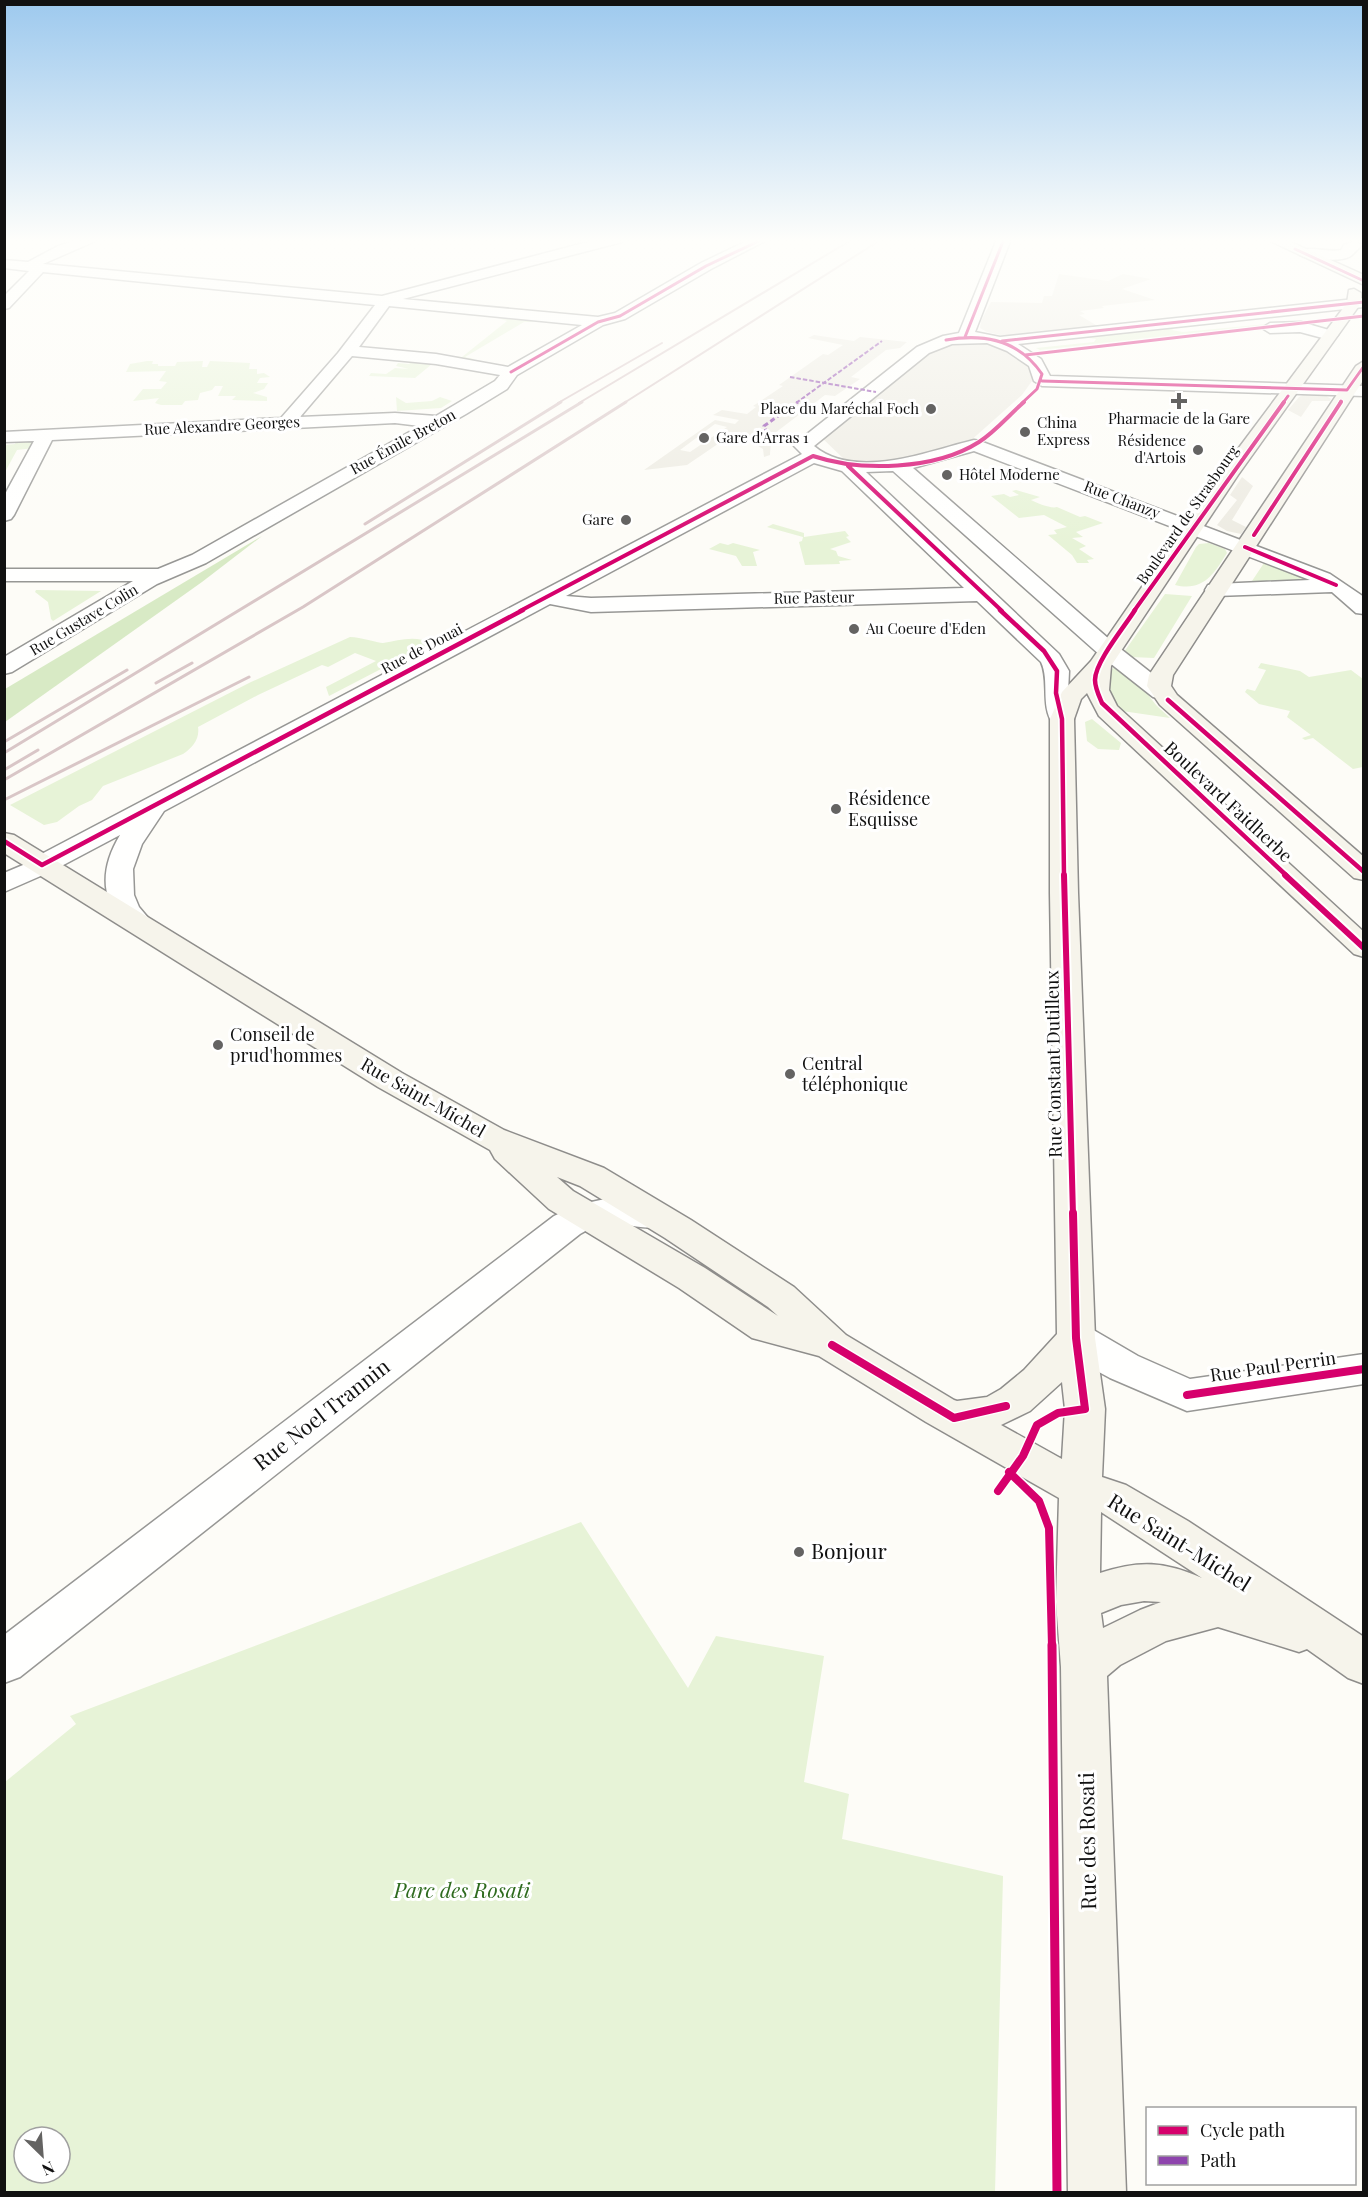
<svg xmlns="http://www.w3.org/2000/svg" width="1368" height="2197" viewBox="0 0 1368 2197" font-family="'Playfair Display',serif">
	<style>
		.green { fill: #e7f3d7; fill-rule: evenodd }
		.forest { fill: #d8eac5 }
		.plaza { fill: #edebe2; fill-rule: evenodd }
		.lines { fill: none; stroke-linecap: round; stroke-linejoin: round }
		.minor-casing { stroke: #979795; stroke-width: 3 }
		.tertiary-casing { stroke: #979795; stroke-width: 3 }
		.secondary-casing { stroke: #8e8d8b; stroke-width: 3 }
		.minor { fill: #fffffe; fill-rule: evenodd }
		.tertiary { fill: #fffffe; fill-rule: evenodd }
		.secondary { fill: #f6f4eb; fill-rule: evenodd }
		.rail-far1 { stroke: #d9c6c7; stroke-width: 2 }
		.rail { stroke: #d9c6c7; stroke-width: 3 }
		.quiet-far1 { stroke: #8e44ad; stroke-width: 2; stroke-dasharray: 4.5 2; stroke-linecap: butt }
		.quiet { stroke: #8e44ad; stroke-width: 3; stroke-dasharray: 5 3; stroke-linecap: butt }
		.cycleway-far5-casing { stroke: #fff; stroke-width: 4.5 }
		.cycleway-far4-casing { stroke: #fff; stroke-width: 6 }
		.cycleway-far3-casing { stroke: #fff; stroke-width: 8 }
		.cycleway-far2-casing { stroke: #fff; stroke-width: 10 }
		.cycleway-far1-casing { stroke: #fff; stroke-width: 11 }
		.cycleway-casing { stroke: #fff; stroke-width: 13 }
		.cycleway-far5 { stroke: #d6006c; stroke-width: 3 }
		.cycleway-far4 { stroke: #d6006c; stroke-width: 4 }
		.cycleway-far3 { stroke: #d6006c; stroke-width: 4.5 }
		.cycleway-far2 { stroke: #d6006c; stroke-width: 6 }
		.cycleway-far1 { stroke: #d6006c; stroke-width: 8 }
		.cycleway { stroke: #d6006c; stroke-width: 9 }
		.poi-dot { fill: #646362; stroke: #fff; stroke-width: 2 }
		.labels { text-anchor: middle; stroke-width: 6; stroke-linejoin: round; paint-order: stroke }
		.far-poi-label { font-size: 15px; fill: #111; stroke: #fff; text-anchor: start }
		.far-street-label { font-size: 15px; fill: #111; stroke: #fff }
		.poi-label { font-size: 18px; fill: #111; stroke: #fff; text-anchor: start }
		.street-label { font-size: 18px; fill: #111; stroke: #fff }
		.near-street-label { font-size: 21px; fill: #111; stroke: #fff }
		.near-poi-label { font-size: 21px; fill: #111; stroke: #fff; text-anchor: start }
		.near-park-label { font-size: 21px; font-style: italic; fill: #2f6b1f; stroke: #fff }
	</style>
	<rect width="100%" height="100%" fill="#fdfcf7"/>
	<path class="green" d="M1293,312L1176,327L1172,330L1183,332L1307,320L1040,350L1036,348L1094,342L1096,339L1080,337L1027,342L1024,341Z
		M495,317L537,322H524L465,357L474,359L470,361L451,358V356L462,357L507,321Z
		M147,361H153L152,364H158V366H175L177,362L203,361L202,367H207L210,361L250,363L249,369H257V374L264,373L270,377L260,378L257,383H268L264,389L253,393L267,397V401L232,400L236,396H218L223,386H215L212,390L200,393L198,400L185,401L182,405H161L155,403L159,398L133,401L143,389H161L167,382L159,381L166,371L126,372L130,364Z
		M411,362L432,364L415,378L369,376L371,373L386,374L395,368L409,369L396,366L398,363L409,364Z
		M396,397L406,403L432,401L440,397L452,401L441,408L397,411Z
		M17,439L35,443L34,448L17,450L5,472V445L15,444Z
		M1016,490L1040,497L1031,500C1037,503 1051,509 1057,507L1080,517L1085,516L1103,523L1076,532L1083,537L1072,538L1086,546L1079,549L1094,559L1087,560L1089,563H1077L1072,555L1048,535L1057,534L1054,530L1067,527L1044,515L1019,518L991,496L1004,494L1010,497L1019,495L1012,491Z
		M773,524L804,533V537L845,531L849,536L846,537L851,542L830,549L836,551L838,556L852,560L839,561L840,564L805,565L799,542L802,541L803,537L767,527Z
		M720,543L728,545L733,543L760,550L753,552L757,566H742L736,556L709,549Z
		M1209,543L1225,549L1227,553C1214,574 1203,592 1175,585L1196,547L1199,544Z
		M1264,563L1306,579L1310,582L1252,586V581Z
		M36,590L101,591L53,621L51,619L48,602L35,592Z
		M1165,594L1192,596L1154,658L1131,657L1124,652Z
		M350,637C361,637 377,643 383,643C399,640 416,635 431,643L329,696L326,687L376,661L355,653L328,667L322,665L258,695L198,727C200,739 192,748 183,754L103,786L92,800L79,806L57,822L44,825L10,805L251,682Z
		M1261,663L1300,671L1309,677L1351,670L1363,679V767L1353,769L1313,738L1305,740L1302,738L1311,735L1287,717L1290,711L1259,704L1245,692L1247,689L1255,691L1266,670L1258,668Z
		M1115,667L1139,683L1156,705L1170,718L1122,711L1108,697V672Z
		M1092,719L1121,743L1119,750L1098,749L1087,741L1085,722Z
		M581,1522L688,1688L716,1636L824,1656L804,1782L849,1794L842,1839L1003,1876L995,2192H5V1782L76,1724L70,1716ZM24,2137H60V2173H24Z"/>
	<path class="forest" d="M262,536L202,582L5,722V689Z"/>
	<path class="plaza" d="M1059,274L1108,281L1123,274L1151,279L1122,289L1155,300L1102,306L1104,308L1080,311L1085,314L1079,315L1101,328L1009,337L987,332L980,328L981,321L991,302L1042,303L1044,296H1052Z
		M814,335L854,341L860,337L907,342L900,348L886,350L851,377L860,379L835,396L825,395L771,436L770,455L764,457L763,449L752,442L732,441L740,434L731,435L687,465L644,470L715,420L735,424L739,420L713,415L722,410L747,414L756,407L753,406L783,386L779,385L823,354L828,355L843,345L808,338ZM715,424L727,427L690,452L680,450Z
		M994,341L1023,359L1033,374L1032,381L1022,395L968,443L923,457L875,462H847L820,436L935,347Z
		M1303,395H1325L1331,399L1330,401H1312L1301,417L1288,410L1299,397Z
		M1242,477L1253,486L1232,520L1246,527L1241,534L1227,531L1217,525L1237,500L1230,495Z"/>
	<g class="lines">
		<defs>
			<path id="minor" d="M79,239H100L43,264L382,296L599,239H623L622,242L403,299L598,317L615,313L701,263L751,239H769L711,269L625,319L603,325L517,375L507,389L466,414L206,563L157,584L12,672L4,674V657L133,581H4V569H158L192,555L420,426L395,423L52,440L14,515L11,519L4,521V496L34,441L4,442V432L281,418L338,353L375,305L43,272L9,308L4,309V296L29,271L4,268V260L28,262L58,246ZM389,306L582,325L508,367L436,354L359,347ZM352,356L436,364L500,375L495,381L436,416L395,413L300,417Z
				M997,239H1011L975,332L1000,337L1364,298V307L1018,344L1041,359L1050,376L1364,386V396L1042,386L1034,381L1029,366L1007,351L987,343L952,344L929,353L814,446C856,481 928,451 974,440L980,441L1330,574L1364,597V614L1356,613L1332,592L1216,596L1208,595L1205,590L1208,585L1216,584L1310,580L974,451L913,468L1117,646L1169,687L1173,692L1169,697L1161,699L1153,697L1101,656L893,471L866,472L1059,654L1069,671L1068,693L1074,719L1071,724L1062,726L1053,724C1040,705 1050,681 1041,662L977,601L591,612L550,604L164,811L142,844L133,869L134,895L139,907L155,926L150,932C137,936 130,933 122,923C99,895 102,865 120,835L52,871L42,873L32,871L28,865L32,859L802,454L794,446L797,442L917,347L943,336L959,333ZM814,463L842,471L964,588L591,598L566,596Z
				M1301,322L1336,332L1338,335L1330,340L1300,332L1270,333L1262,328L1270,323Z
				M610,1198L631,1199L668,1207L673,1216L668,1225C634,1235 618,1211 580,1234L20,1677L4,1683V1635L554,1216L577,1205Z
				M1076,1323L1090,1328L1138,1356L1190,1379L1364,1354V1384L1187,1411L1110,1378L1084,1364L1062,1348L1057,1338L1062,1328Z"/>
			<path id="tertiary" d="M1355,241L1362,245C1359,248 1355,252 1352,255C1344,263 1304,260 1297,253C1307,244 1328,253 1341,250L1344,245Z
				M42,857L52,859L56,865L52,871L4,892V873Z"/>
			<path id="secondary" d="M1266,239H1284L1364,275V285Z
				M1354,289L1361,293V303L1238,475L1111,666L1109,690L1117,706L1364,932V957L1354,954L1099,716L1087,693L1081,699L1074,719L1078,893L1095,1338L1105,1409L1102,1477L1126,1485L1188,1521L1364,1637V1684L1348,1678L1307,1649L1299,1652L1218,1627L1166,1641L1120,1665L1107,1676L1126,2192H1068L1061,1667L1056,1602L1059,1498L926,1422L819,1356L752,1338L679,1288L549,1209L495,1159L490,1150L378,1087L4,853V833L14,835L402,1073L504,1130L604,1168L691,1220L794,1287L846,1335L954,1400L957,1401L987,1397L1001,1389L1024,1370L1057,1334L1050,893V719L1062,692L1091,661L1223,469L1338,315L1347,303L1349,290ZM557,1177L580,1186L665,1238L768,1307L778,1316L705,1268L573,1191ZM1062,1382L1065,1409L1062,1459L1001,1425L1030,1411ZM1101,1512L1202,1578C1164,1561 1139,1560 1100,1573ZM1144,1601L1161,1602L1140,1610L1103,1628L1101,1613L1121,1605Z
				M1364,361V379L1173,675L1171,686L1177,695L1364,857V880L1354,878L1160,705L1147,686L1149,675L1356,366Z"/>
		</defs>
		<use href="#minor" class="minor-casing"/>
		<use href="#tertiary" class="tertiary-casing"/>
		<use href="#secondary" class="secondary-casing"/>
		<use href="#minor" class="minor"/>
		<use href="#tertiary" class="tertiary"/>
		<use href="#secondary" class="secondary"/>
		<path class="rail-far1" d="M558,403L662,343
			M579,403L853,239
			M624,403L882,239"/>
		<path class="rail" d="M365,524L561,402
			M156,683L192,663
			M4,742L127,670
			M4,753L582,402
			M4,770L38,750
			M4,780L303,607L626,402
			M4,800L249,677"/>
		<path class="quiet-far1" d="M790,377L876,392
			M796,403L882,341"/>
		<path class="quiet" d="M770,441L764,426L798,402"/>
		<defs>
			<path id="cycleway-far5" d="M1295,249L1364,281
				M965,337L1004,239
				M946,340C985,333 1019,340 1042,374L1037,389L1022,403
				M1002,341L1364,302
				M1025,355L1364,316
				M511,372L598,322L620,316L706,266L763,239
				M1042,381L1347,390L1364,366
				M1283,403L1288,396
				M1340,403L1341,401"/>
			<path id="cycleway-far4" d="M848,466L1002,611
				M1254,535L1341,402
				M1245,547L1336,585
				M520,611L813,456C861,472 935,470 979,442C996,431 1009,415 1024,402
				M1134,611L1284,402"/>
			<path id="cycleway-far3" d="M1000,610L1044,651L1057,671L1056,693L1062,719L1064,876
				M1135,610C1125,626 1095,662 1095,680C1095,688 1099,696 1102,703L1287,876
				M1168,700L1364,872
				M4,841L42,865L523,610"/>
			<path id="cycleway-far2" d="M1064,875L1073,1215
				M1285,875L1364,948"/>
			<path id="cycleway-far1" d="M832,1345L954,1418L1006,1406
				M1187,1395L1364,1369
				M1009,1472L1039,1501L1049,1528L1052,1647
				M998,1491L1023,1456L1037,1425L1058,1413L1085,1409L1076,1338L1073,1213"/>
			<path id="cycleway" d="M1052,1645L1057,2192"/>
		</defs>
		<use href="#cycleway-far5" class="cycleway-far5-casing"/>
		<use href="#cycleway-far4" class="cycleway-far4-casing"/>
		<use href="#cycleway-far3" class="cycleway-far3-casing"/>
		<use href="#cycleway-far2" class="cycleway-far2-casing"/>
		<use href="#cycleway-far1" class="cycleway-far1-casing"/>
		<use href="#cycleway" class="cycleway-casing"/>
		<use href="#cycleway-far5" class="cycleway-far5"/>
		<use href="#cycleway-far4" class="cycleway-far4"/>
		<use href="#cycleway-far3" class="cycleway-far3"/>
		<use href="#cycleway-far2" class="cycleway-far2"/>
		<use href="#cycleway-far1" class="cycleway-far1"/>
		<use href="#cycleway" class="cycleway"/>
	</g>
	<linearGradient id="sky" x2="0" y2="1"><stop stop-color="#9dc9ee"/><stop offset="0.44" stop-color="#fefefb"/><stop offset="1" stop-color="#fefefb" stop-opacity="0"/></linearGradient>
	<rect width="1368" height="547" fill="url(#sky)"/>
	<g class="poi-dot">
		<path d="M1176 392h6v6h6v6h-6v6h-6v-6h-6v-6h6z"/>
		<circle cx="931" cy="409" r="6"/>
		<circle cx="1025" cy="432" r="6"/>
		<circle cx="704" cy="438" r="6"/>
		<circle cx="1198" cy="450" r="6"/>
		<circle cx="947" cy="475" r="6"/>
		<circle cx="626" cy="520" r="6"/>
		<circle cx="854" cy="629" r="6"/>
		<circle cx="836" cy="809" r="6"/>
		<circle cx="218" cy="1045" r="6"/>
		<circle cx="790" cy="1074" r="6"/>
		<circle cx="799" cy="1552" r="6"/>
	</g>
	<g class="labels">
		<g class="far-poi-label">
			<text x="919" y="414" text-anchor="end">Place du Maréchal Foch</text>
			<text x="1179" y="424" text-anchor="middle">Pharmacie de la Gare</text>
			<text x="1037" y="428">China<tspan x="1037" dy="17">Express</tspan></text>
			<text x="716" y="443">Gare d'Arras 1</text>
			<text x="1186" y="446" text-anchor="end">Résidence<tspan x="1186" dy="17">d'Artois</tspan></text>
			<text x="959" y="480">Hôtel Moderne</text>
			<text x="614" y="525" text-anchor="end">Gare</text>
			<text x="866" y="634">Au Coeure d'Eden</text>
		</g>
		<g class="far-street-label">
			<text transform="translate(222 426) rotate(-3)" y="5">Rue Alexandre Georges</text>
			<text transform="translate(403 442) rotate(-29)" y="5">Rue Émile Breton</text>
			<text transform="translate(1122 500) rotate(21)" y="5">Rue Chanzy</text>
			<text transform="translate(1188 515) rotate(-55)" y="5">Boulevard de Strasbourg</text>
			<text transform="translate(814 598) rotate(-1)" y="5">Rue Pasteur</text>
			<text transform="translate(84 620) rotate(-31)" y="5">Rue Gustave Colin</text>
			<text transform="translate(422 649) rotate(-28)" y="5">Rue de Douai</text>
		</g>
		<g class="poi-label">
			<text x="848" y="805">Résidence<tspan x="848" dy="21">Esquisse</tspan></text>
			<text x="230" y="1041">Conseil de<tspan x="230" dy="21">prud'hommes</tspan></text>
			<text x="802" y="1070">Central<tspan x="802" dy="21">téléphonique</tspan></text>
		</g>
		<g class="street-label">
			<text transform="translate(1228 802) rotate(43)" y="6">Boulevard Faidherbe</text>
			<text transform="translate(1054 1064) rotate(-91)" y="6">Rue Constant Dutilleux</text>
			<text transform="translate(423 1098) rotate(30)" y="6">Rue Saint-Michel</text>
			<text transform="translate(1273 1367) rotate(-8)" y="6">Rue Paul Perrin</text>
		</g>
		<g class="near-street-label">
			<text transform="translate(322 1415) rotate(-38)" y="7">Rue Noel Trannin</text>
			<text transform="translate(1179 1543) rotate(32)" y="7">Rue Saint-Michel</text>
			<text transform="translate(1088 1841) rotate(-91)" y="7">Rue des Rosati</text>
		</g>
		<g class="near-poi-label">
			<text x="811" y="1559">Bonjour</text>
		</g>
		<g class="near-park-label">
			<text x="462" y="1898">Parc des Rosati</text>
		</g>
	</g>
	<rect width="1368" height="2197" fill="none" stroke="#111111" stroke-width="12"/>
	<rect x="1146" y="2107" width="210" height="78" fill="#ffffff" stroke="#a0a0a0" stroke-width="1.5"/>
	<rect x="1158" y="2126" width="30" height="9" fill="#d6006c" stroke="#a0a0a0" stroke-width="1.5"/>
	<text x="1200" y="2137" font-size="18" fill="#111111">Cycle path</text>
	<rect x="1158" y="2156" width="30" height="9" fill="#8e44ad" stroke="#a0a0a0" stroke-width="1.5"/>
	<text x="1200" y="2167" font-size="18" fill="#111111">Path</text>
	<g transform="translate(42 2155) rotate(155)"><circle r="28" fill="#ffffff" stroke="#a0a0a0" stroke-width="1.5"/>
	<path d="M0-4.5L10 22L0 15L-10 22Z" fill="#646362"/>
	<text y="-9" font-size="16" font-weight="bold" text-anchor="middle" fill="#111111">N</text>
	</g>
</svg>
